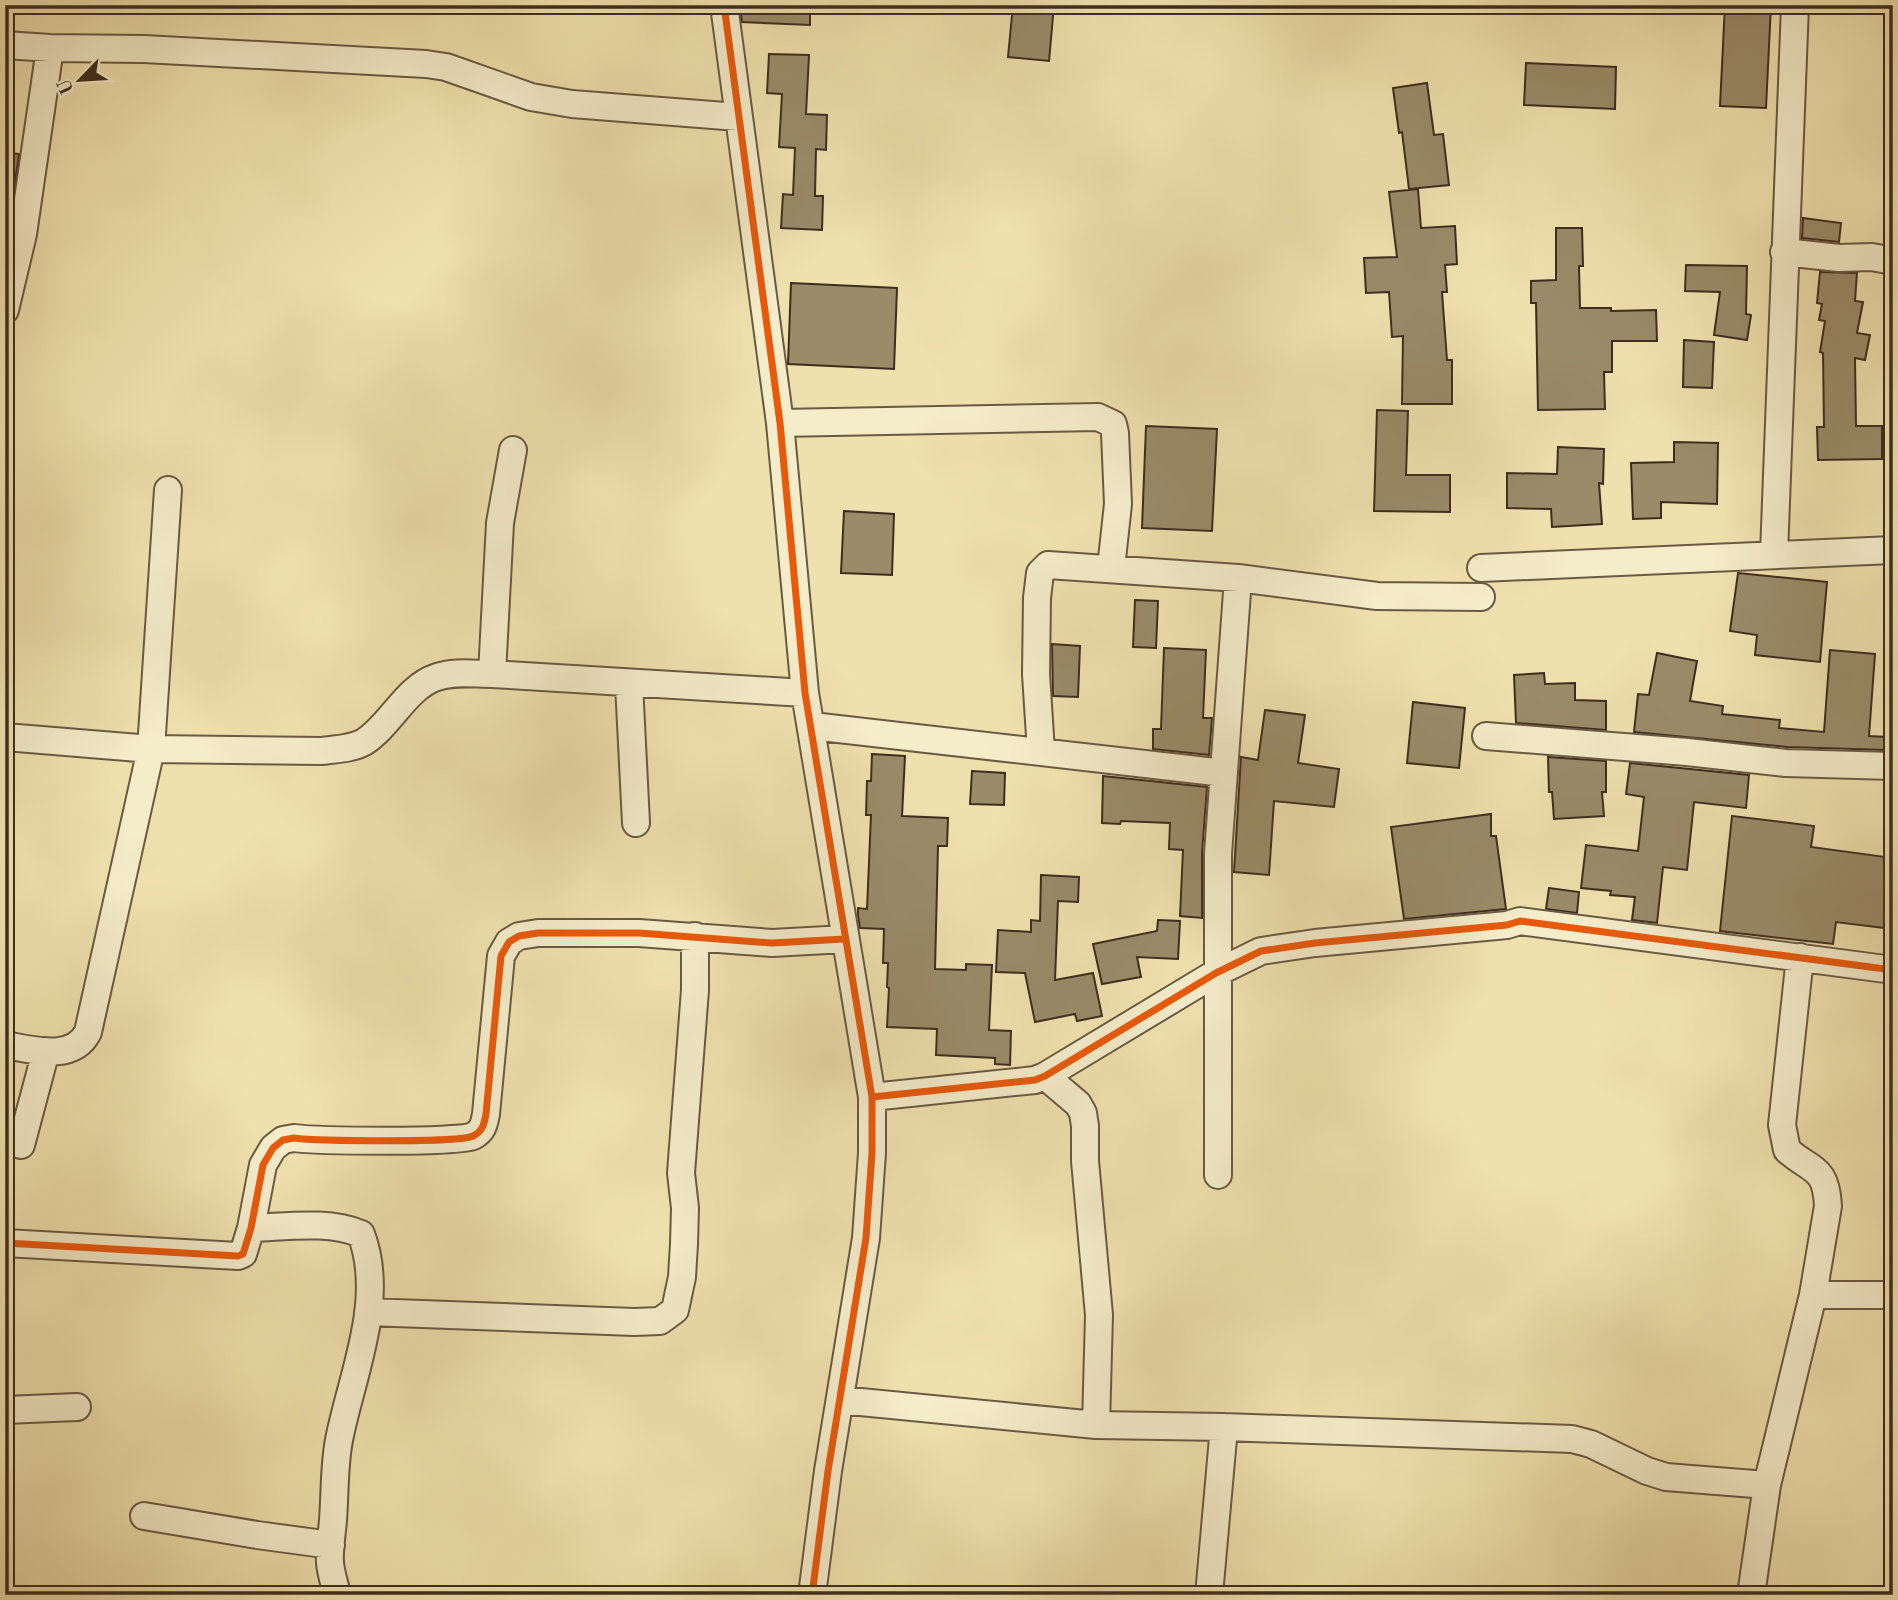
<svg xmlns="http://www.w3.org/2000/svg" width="1898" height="1600" viewBox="0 0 1898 1600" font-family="'Old Standard TT',serif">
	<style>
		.building { fill: #9a8b69; stroke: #3e2d1f; stroke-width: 2 }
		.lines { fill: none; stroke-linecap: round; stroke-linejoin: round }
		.minor-casing { stroke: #6a5a43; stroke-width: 30 }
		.minor { stroke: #f5ecca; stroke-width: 26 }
		.cycleway-casing { stroke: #f5ecca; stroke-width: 11 }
		.cycleway { stroke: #e8590c; stroke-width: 7 }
	</style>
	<rect width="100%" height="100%" fill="#efe1ae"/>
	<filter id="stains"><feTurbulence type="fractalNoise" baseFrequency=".00286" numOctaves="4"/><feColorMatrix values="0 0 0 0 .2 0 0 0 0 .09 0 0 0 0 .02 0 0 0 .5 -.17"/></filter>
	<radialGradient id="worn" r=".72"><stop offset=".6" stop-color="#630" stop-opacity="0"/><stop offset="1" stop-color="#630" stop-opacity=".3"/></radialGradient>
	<path class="building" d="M740,5H810V25L742,22Z
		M1013,5H1054L1049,61L1008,57Z
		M1725,5H1771L1766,108L1720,106Z
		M769,54L809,55L806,114L827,115L826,150L816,149L815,196H823L822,230L781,228L783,194L793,195L795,148L779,147L782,94L767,93Z
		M1526,63L1616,67L1615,109L1524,105Z
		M1427,83L1434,135L1443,134L1449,185L1409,189L1402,132L1399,133L1393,88Z
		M5,152L19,154L11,210L5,209L12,170L5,169Z
		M1418,189L1421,228L1455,226L1457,264L1445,265L1447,292H1442L1447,360H1452V404H1402L1403,336L1392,337L1389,292L1366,293L1364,258L1397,257L1389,192Z
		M1803,218L1841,223L1839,242L1802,238Z
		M1556,228H1582L1583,266H1579L1580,308H1611V311L1656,310L1657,341H1612V372H1604L1605,409L1538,410L1536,303H1531V281L1556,280Z
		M1686,265L1747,266L1746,314L1751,315L1747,340L1714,335L1720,292L1685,291Z
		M1820,272L1857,273L1855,301L1863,302L1857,333L1870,335L1865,360L1855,358L1856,426H1882V459L1818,460L1817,427H1824L1823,353L1820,352L1825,321L1819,320L1822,304L1817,303Z
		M791,283L897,288L894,369L788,364Z
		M1684,340L1714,342L1712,388L1683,387Z
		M1377,410L1408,411L1406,475H1450V512L1374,511Z
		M1146,426L1217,429L1212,531L1142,528Z
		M1674,442L1718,443L1717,504L1661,502V518L1633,519L1631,463L1674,462Z
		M1558,447L1604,449L1603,484L1599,483L1602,524L1552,527L1551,509L1507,508V473L1557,474Z
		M844,511L894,514L892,575L841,573Z
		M1738,573L1827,582L1820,662L1755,655L1757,635L1730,631Z
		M1135,600L1158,601L1156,648L1133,647Z
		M1052,644L1080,646L1078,697L1053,696Z
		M1164,648L1206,650L1203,718H1212L1209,755L1153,749V729H1161Z
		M1830,650L1875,654L1869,736L1887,737L1886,750L1787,747L1634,732L1638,694L1649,695L1657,653L1697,661L1690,701L1723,706L1722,714L1780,720L1779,728L1824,732Z
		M1544,673L1545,684L1575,683V700L1606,701V730L1516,723L1514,675Z
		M1413,702L1465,708L1459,768L1407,763Z
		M1265,710L1305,715L1298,763L1339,769L1334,807L1274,801L1269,875L1234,872L1241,757L1258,760Z
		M872,754L905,756L902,816L948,818L947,846H938L935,969L966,970V964L992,965L989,1030L1011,1031L1010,1065L995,1064V1058L936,1055L937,1029L887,1027L889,988L887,987L888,963H883L884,929L860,928L858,915V908L867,909L871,815H866L867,781H871Z
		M1548,757L1606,761V792H1602L1604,816L1554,819L1552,792H1549Z
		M1630,763L1749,775L1746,808L1694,802L1687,870L1663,867L1657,923L1632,920L1635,897L1610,895L1611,891L1581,888L1586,845L1638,851L1644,797L1626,794Z
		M972,771L1005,773L1004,805L970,804Z
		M1103,776L1207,787L1202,853V918L1180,916L1183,850L1169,849L1170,823L1121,821L1120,824L1102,823Z
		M1491,814V836H1496L1506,909L1404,919L1391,827Z
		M1732,816L1814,826L1811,847L1893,858V929L1836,922L1833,944L1720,931Z
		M1041,875L1079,877L1078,902L1058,901L1055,980L1093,973L1102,1016L1077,1021L1075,1014L1035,1022L1025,973L996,972L998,930L1031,932V920L1040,921Z
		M1549,888L1579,892L1577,913L1546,909Z
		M1158,920L1180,921L1178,959L1137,957L1141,977L1102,984L1093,944L1157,931Z"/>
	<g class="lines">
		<defs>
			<path id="minor" d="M724,5L780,423L805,693L872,1097V1153L866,1238L828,1471L812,1595
				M5,45L50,48L144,49L426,64L446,67L531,97L572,104L738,117
				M1784,252L1839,258L1872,257L1893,261
				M5,310L23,234L50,48
				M780,423L1098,417L1113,424L1115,433L1118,504L1111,568
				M1774,554L1795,5
				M1481,568L1893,550
				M492,674L500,523L513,450
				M629,684L636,823
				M812,726L1224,773
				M1486,736L1687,752L1786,763L1893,766
				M5,737L151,749L322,751C335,749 352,749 364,742C391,725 406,687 437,677C454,671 474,674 492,674L805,693
				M1041,752L1036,674L1037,598L1040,573L1048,565L1238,578
				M1800,957L1782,1125L1787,1150C1812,1172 1826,1166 1828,1206L1813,1295
				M5,1045C33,1050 73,1062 88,1032L151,749L168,490
				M1045,1076L1078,1104L1083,1113L1085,1126V1161L1099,1315L1096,1425
				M872,1097L1035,1080L1045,1076L1216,973L1261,951L1315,943L1507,925L1520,921L1893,970
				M21,1145L46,1051
				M1218,1175V854L1238,578L1377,596L1481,597
				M251,1228C286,1227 328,1220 361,1234C386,1300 352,1374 339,1440C334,1466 335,1494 333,1520C332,1534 329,1549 330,1563C331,1574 335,1585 337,1595
				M5,1243L238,1256L243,1254L251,1228L263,1165L273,1148L283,1140L294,1138C316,1141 459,1143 473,1136C483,1131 484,1124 486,1114L501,956L509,942L519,936L538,933H639L772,943L845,939
				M368,1312L634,1322L660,1321L675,1310L682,1277L684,1244L685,1208L681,1173L695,990V936
				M840,1400L1096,1425L1224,1427L1572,1439L1591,1444L1647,1471L1666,1477L1767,1485
				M5,1410L77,1407
				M144,1516L257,1535L331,1545
				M1209,1595L1224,1427
				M1751,1595L1767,1485L1813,1295H1893"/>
		</defs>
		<use href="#minor" class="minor-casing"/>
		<use href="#minor" class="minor"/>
		<defs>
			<path id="cycleway" d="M724,5L780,423L805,693L872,1097V1153L866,1238L828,1471L812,1595
				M872,1097L1035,1080L1045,1076L1216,973L1261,951L1315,943L1507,925L1520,921L1893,970
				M5,1243L238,1256L243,1254L251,1228L263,1165L273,1148L283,1140L294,1138C316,1141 459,1143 473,1136C483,1131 484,1124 486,1114L501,956L509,942L519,936L538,933H639L772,943L845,939"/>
		</defs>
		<use href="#cycleway" class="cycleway-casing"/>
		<use href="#cycleway" class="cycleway"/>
	</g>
	<rect width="1898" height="1600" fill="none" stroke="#efe1ae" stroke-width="28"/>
	<rect x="7" y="7" width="1884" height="1586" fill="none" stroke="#3e2d1f" stroke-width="3.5"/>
	<rect x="14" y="14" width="1870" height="1572" fill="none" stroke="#3e2d1f" stroke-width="2"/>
	<g transform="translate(80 80) rotate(245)" stroke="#f5ecca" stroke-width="5" paint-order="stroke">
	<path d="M0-5L12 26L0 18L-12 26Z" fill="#3e2d1f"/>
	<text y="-10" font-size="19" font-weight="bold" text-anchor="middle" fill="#3e2d1f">U</text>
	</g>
	<rect width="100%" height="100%" filter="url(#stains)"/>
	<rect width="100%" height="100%" fill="url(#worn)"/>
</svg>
